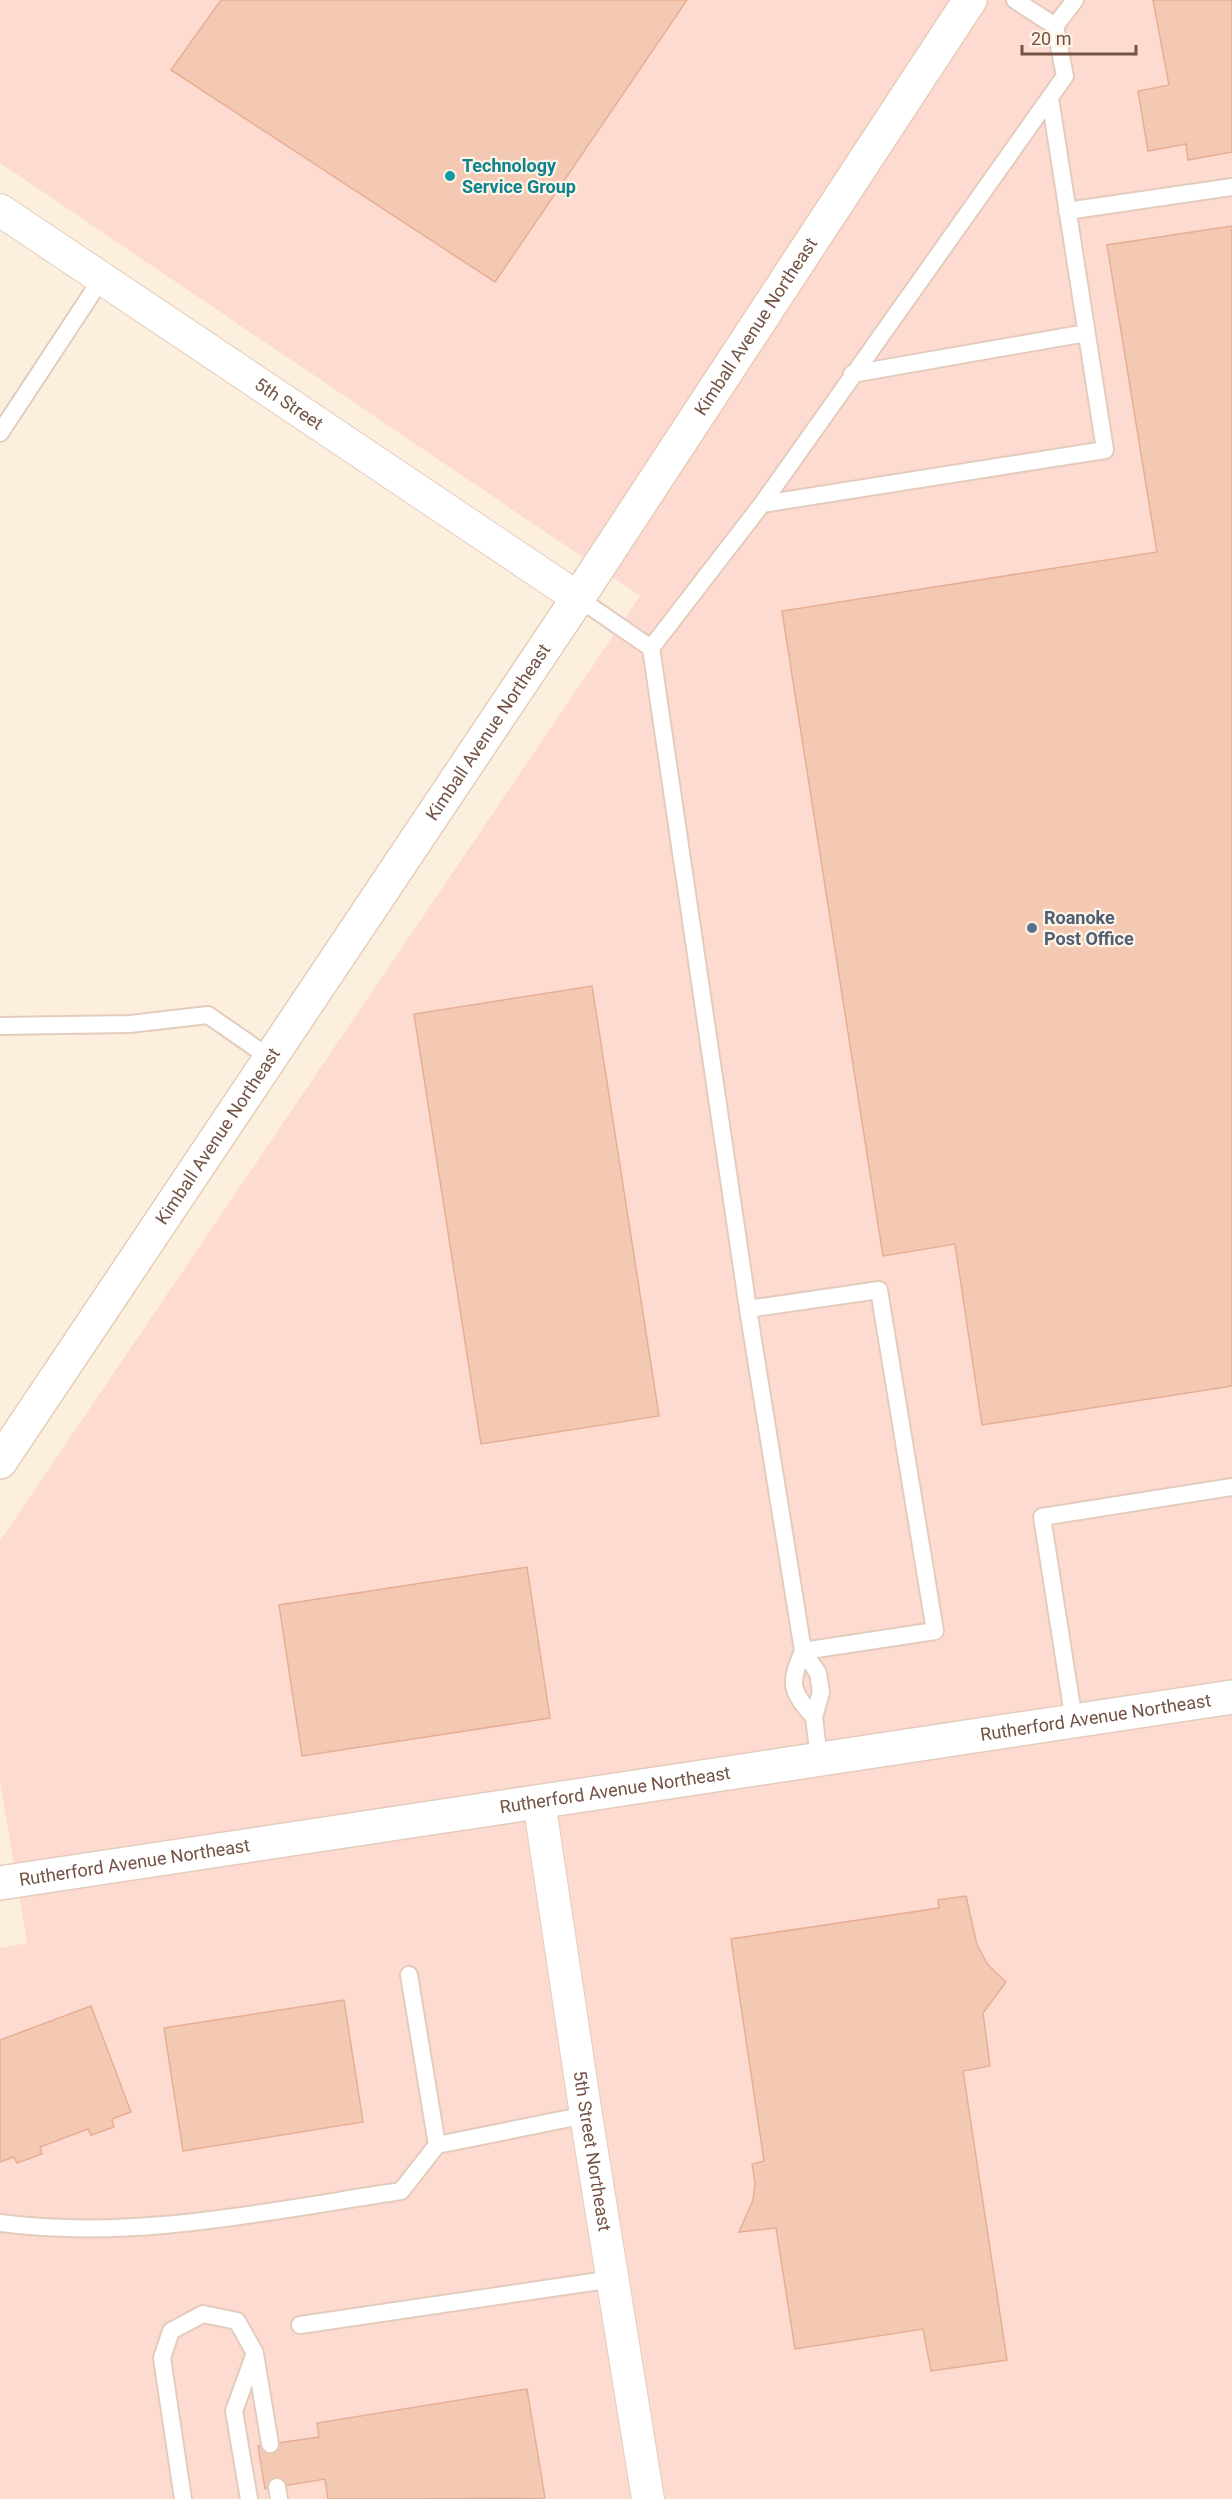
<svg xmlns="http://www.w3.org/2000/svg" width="1232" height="2499" viewBox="0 0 1232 2499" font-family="Roboto,sans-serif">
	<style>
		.commercial { fill: #fedbd0 }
		.building { fill: #f4c9b4; stroke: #e7ae94; stroke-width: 1.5 }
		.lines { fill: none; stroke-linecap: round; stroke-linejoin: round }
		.service-casing { stroke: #e3ccbd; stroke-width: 20 }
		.minor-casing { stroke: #e3ccbd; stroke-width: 34 }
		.tertiary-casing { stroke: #e3ccbd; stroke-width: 36 }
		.secondary-casing { stroke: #e8ccb9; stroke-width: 36 }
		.service { stroke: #fff; stroke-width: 16 }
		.minor { stroke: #fff; stroke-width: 32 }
		.tertiary { stroke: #fff; stroke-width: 33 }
		.secondary { stroke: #fff; stroke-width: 33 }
		.culture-dot { fill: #0f9aa8; stroke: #fff3e5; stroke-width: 2 }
		.service-dot { fill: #5c6f8a; stroke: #fff3e5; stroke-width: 2 }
		.labels { text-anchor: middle; stroke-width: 4.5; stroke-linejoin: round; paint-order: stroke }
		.culture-label { font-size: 18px; font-weight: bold; fill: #0d838f; stroke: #fff3e5; text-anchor: start }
		.street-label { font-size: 18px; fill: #735345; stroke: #fff3e5 }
		.service-label { font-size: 18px; font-weight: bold; fill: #4e5e75; stroke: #fff3e5; text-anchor: start }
	</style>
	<rect width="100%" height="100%" fill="#fdefde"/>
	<path class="commercial" d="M0,0H1232V2499H0V1948L27,1943L0,1782V1541L640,596L0,163Z"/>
	<path class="building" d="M221,0H687L495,282L171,70Z
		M1153,0H1232V152L1188,160L1186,144L1148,151L1138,91L1169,85Z
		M1232,226V1386L982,1425L955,1244L883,1256L782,611L1157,552L1107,245Z
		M592,986L659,1416L481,1444L414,1014Z
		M527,1567L550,1718L302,1756L279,1605Z
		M966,1896L977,1945L988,1965L1006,1982L983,2013L990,2066L963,2071L1007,2360L931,2371L923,2329L795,2349L776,2228L739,2232L753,2200L755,2182L752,2164L764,2161L731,1939L939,1908L938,1900Z
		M344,2000L363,2122L183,2151L164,2028Z
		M91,2006L131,2112L112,2119L114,2127L91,2135L88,2129L40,2147L42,2154L17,2163L14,2157L0,2162V2040Z
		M527,2389L545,2498L328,2499L325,2479L265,2489L258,2446L319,2437L317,2423Z"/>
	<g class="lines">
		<defs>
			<path id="service" d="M1055,26L1075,0
				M1067,211L1232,187
				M852,374L1086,333
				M0,433L102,278
				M762,504L1105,450L1050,98
				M578,598L651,648L748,1309L803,1651L818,1673L821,1692L814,1717L819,1758
				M651,648L762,504L1065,76L1055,26L1015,0
				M0,1026L130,1024L208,1015L270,1058
				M748,1309L879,1290L935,1631L803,1651
				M803,1651C789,1684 790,1690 814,1717
				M1074,1721L1042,1517L1232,1487
				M409,1975L437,2145
				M0,2223C134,2241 268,2211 401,2191L437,2145L586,2115
				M300,2325L613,2279
				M255,2354L270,2444
				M277,2487L279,2499
				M183,2499L162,2358L171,2331L203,2314L237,2321L255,2353L234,2411L249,2499"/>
			<g id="minor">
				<path id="s1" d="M0,210L578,598"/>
				<path id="s2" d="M539,1801L586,2115L648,2499"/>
			</g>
			<g id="tertiary">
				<path id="s3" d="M0,1883L1232,1697"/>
			</g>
			<g id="secondary">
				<path id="s4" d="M0,1462L578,598L970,0"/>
			</g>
		</defs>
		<use href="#service" class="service-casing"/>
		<use href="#minor" class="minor-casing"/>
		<use href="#tertiary" class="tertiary-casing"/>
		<use href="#secondary" class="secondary-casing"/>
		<use href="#service" class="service"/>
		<use href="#minor" class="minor"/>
		<use href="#tertiary" class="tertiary"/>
		<use href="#secondary" class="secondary"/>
	</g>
	<circle class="culture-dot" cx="450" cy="176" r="6"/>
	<circle class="service-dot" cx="1032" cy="928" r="6"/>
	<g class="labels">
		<g class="culture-label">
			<text x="462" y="172">Technology<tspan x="462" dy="21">Service Group</tspan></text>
		</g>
		<g class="street-label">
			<text dy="6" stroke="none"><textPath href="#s4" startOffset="1364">Kimball Avenue Northeast</textPath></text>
			<text dy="6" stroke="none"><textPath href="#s1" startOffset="348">5th Street</textPath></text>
			<text dy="6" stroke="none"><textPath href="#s4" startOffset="878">Kimball Avenue Northeast</textPath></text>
			<text dy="6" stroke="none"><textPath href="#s4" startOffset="392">Kimball Avenue Northeast</textPath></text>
			<text dy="6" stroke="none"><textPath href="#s3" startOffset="1108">Rutherford Avenue Northeast</textPath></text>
			<text dy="6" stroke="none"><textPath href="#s3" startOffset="622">Rutherford Avenue Northeast</textPath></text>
			<text dy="6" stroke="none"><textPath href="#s3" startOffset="136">Rutherford Avenue Northeast</textPath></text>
			<text dy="6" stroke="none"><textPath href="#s2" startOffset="354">5th Street Northeast</textPath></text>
		</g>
		<g class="service-label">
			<text x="1044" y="924">Roanoke<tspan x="1044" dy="21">Post Office</tspan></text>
		</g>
	</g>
	<path d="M1022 45v9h114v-9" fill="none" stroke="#735345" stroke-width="3"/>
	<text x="1031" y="45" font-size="18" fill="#735345" stroke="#fff3e5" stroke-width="4.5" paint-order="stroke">20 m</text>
</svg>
